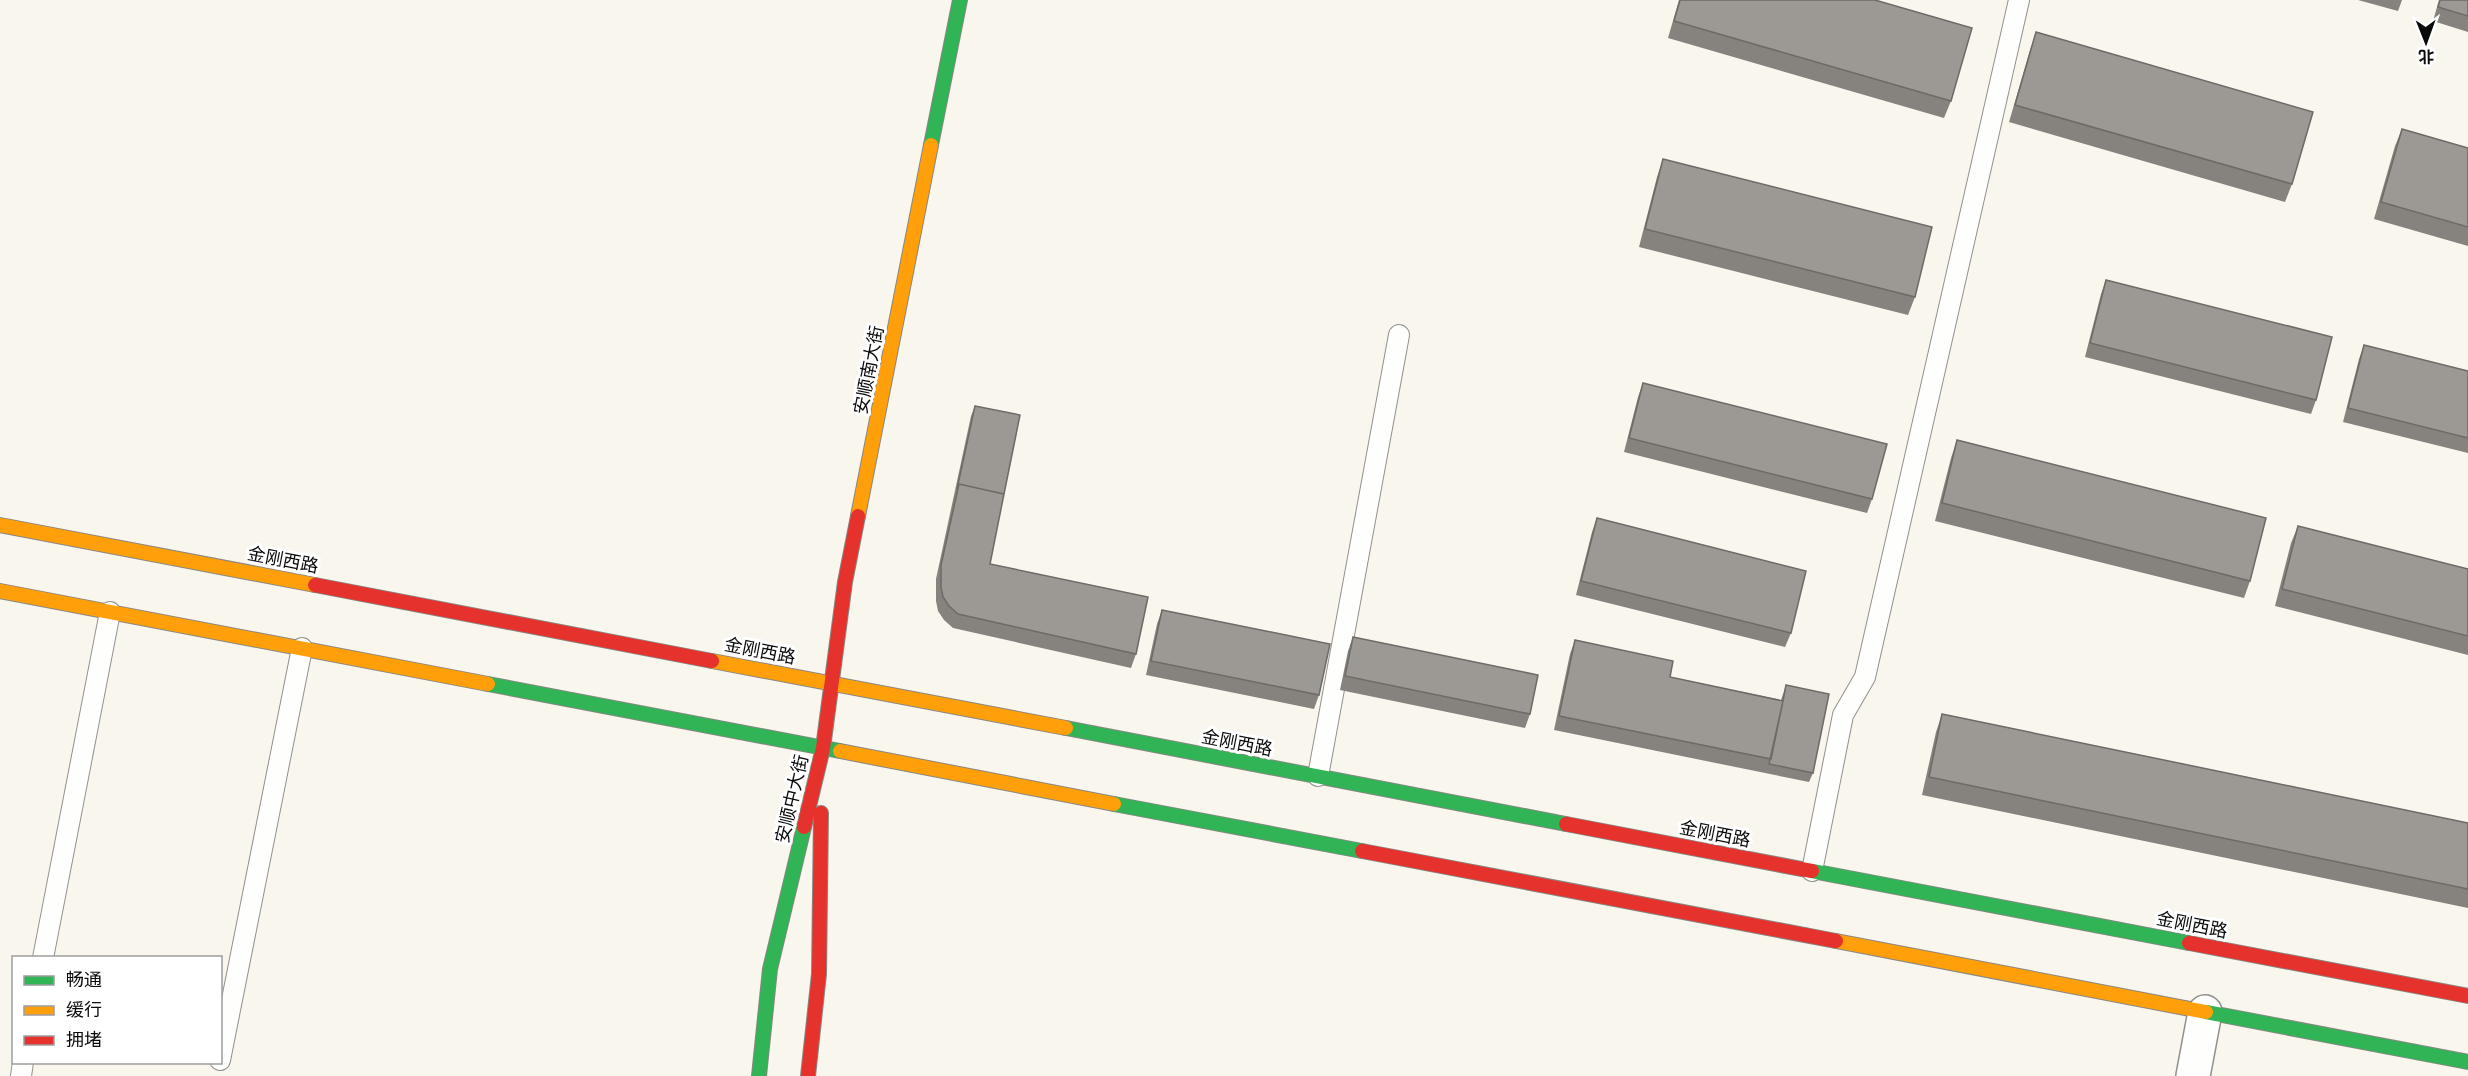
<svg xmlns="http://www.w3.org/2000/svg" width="2468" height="1076" viewBox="0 0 2468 1076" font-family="Lora,'Noto Sans SC',serif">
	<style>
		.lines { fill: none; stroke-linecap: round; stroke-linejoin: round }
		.lane-casing { stroke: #92908c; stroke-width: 22 }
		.street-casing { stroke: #92908c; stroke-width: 36 }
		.fast-casing { stroke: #888783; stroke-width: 16 }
		.slow-casing { stroke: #888783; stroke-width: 16 }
		.jam-casing { stroke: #888783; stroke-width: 16 }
		.lane { stroke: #fefefc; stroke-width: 20 }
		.street { stroke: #fefefc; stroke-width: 33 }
		.fast { stroke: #30b455; stroke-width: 14 }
		.slow { stroke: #ff9f0a; stroke-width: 14 }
		.jam { stroke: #e5322d; stroke-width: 14 }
		.wall { fill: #86837e }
		.building { fill: #9c9893; stroke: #6d6a67; stroke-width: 1.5 }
		.labels { text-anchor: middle; stroke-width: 6; stroke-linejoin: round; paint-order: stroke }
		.street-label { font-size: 18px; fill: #0a0a0a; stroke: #fff }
	</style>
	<rect width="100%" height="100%" fill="#f9f6ed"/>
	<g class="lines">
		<defs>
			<path id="lane" d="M1318,776L1399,335
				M1812,871L1843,715L1865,677L2019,0
				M43,958L110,612
				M220,1060L302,648
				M21,1076L23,1062"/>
			<path id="street" d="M2193,1076L2205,1012"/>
			<path id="fast" d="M931,145L960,0
				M488,684L840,751
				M1066,728L1566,824
				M1114,804L1362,851
				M1812,871L2189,943
				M2206,1012L2468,1062
				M759,1076L770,969L804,827"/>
			<path id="slow" d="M858,516L931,145
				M0,525L315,585
				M0,591L488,684
				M712,661L1066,728
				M840,751L1114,804
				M1836,941L2206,1012"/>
			<path id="jam" d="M315,585L712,661
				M1566,824L1812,871
				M804,827L823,748L845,582L858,516
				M1362,851L1836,941
				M2189,943L2468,996
				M808,1076L819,974L821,813"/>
		</defs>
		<use href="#lane" class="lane-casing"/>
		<use href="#street" class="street-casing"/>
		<use href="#fast" class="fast-casing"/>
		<use href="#slow" class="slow-casing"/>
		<use href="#jam" class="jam-casing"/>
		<use href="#lane" class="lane"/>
		<use href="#street" class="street"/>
		<use href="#fast" class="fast"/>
		<use href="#slow" class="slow"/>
		<use href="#jam" class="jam"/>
	</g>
	<path class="wall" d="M1679,0H1875L1951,101L1944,118L1668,38Z
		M2358,0H2402L2398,11Z
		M2439,0H2468V32L2433,21Z
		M2036,32L2292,184L2285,202L2009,122L2030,50Z
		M2402,129L2468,148V246L2374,219L2395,146Z
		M1663,159L1915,297L1908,315L1639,247L1657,177Z
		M2106,280L2316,400L2311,414L2085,357L2101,294Z
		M2364,345L2468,371V453L2343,422L2359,359Z
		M1643,383L1872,499L1867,513L1624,452L1638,397Z
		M975,406L990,564L1136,654L1131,668L953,628L944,620L938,611L936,601V579L971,416Z
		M1957,440L2250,581L2244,598L1935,521L1951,458Z
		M1597,518L1791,633L1785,647L1576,595L1592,532Z
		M2298,526L2468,569V655L2275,606L2291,543Z
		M1162,610L1319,695L1314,709L1146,675L1157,624Z
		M1353,637L1530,714L1525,728L1340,690L1348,651Z
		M1575,640L1670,677L1781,700L1786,685L1813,773L1809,782L1554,730L1570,654Z
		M1942,714L2468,823V908L1922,795L1936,732Z"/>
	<path class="building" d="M1680,0H1875L1972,28L1951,101L1674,21Z
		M2440,0H2468V16L2438,7Z
		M2036,32L2313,112L2292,184L2015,105Z
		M2402,129L2468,148V227L2381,202Z
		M1663,159L1932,227L1915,297L1645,229Z
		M2106,280L2332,337L2316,400L2090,343Z
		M2364,345L2468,371V438L2348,408Z
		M1643,383L1887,444L1872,499L1629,438Z
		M975,406L1020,415L1004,494L959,484L957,489Z
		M1957,440L2266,518L2250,581L1942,503Z
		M959,484L1004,494L990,564L1148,597L1136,654L958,614L949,606L943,597L941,587V565Z
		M1597,518L1806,571L1791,633L1581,581Z
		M2298,526L2468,569V636L2282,589Z
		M1162,610L1330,644L1319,695L1151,661Z
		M1353,637L1538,675L1530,714L1345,676Z
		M1575,640L1673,661L1670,677L1783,701L1771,759L1559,716Z
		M1786,685L1829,694L1813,773L1769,764L1783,701Z
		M1942,714L2468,823V889L1929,777Z"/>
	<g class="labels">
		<g class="street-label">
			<text transform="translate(869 370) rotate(-79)" y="6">安顺南大街</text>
			<text transform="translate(283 560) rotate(11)" y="6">金刚西路</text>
			<text transform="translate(760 651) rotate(11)" y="6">金刚西路</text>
			<text transform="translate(1237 743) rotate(11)" y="6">金刚西路</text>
			<text transform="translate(792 799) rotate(-77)" y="6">安顺中大街</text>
			<text transform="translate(1715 834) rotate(11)" y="6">金刚西路</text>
			<text transform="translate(2192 925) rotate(11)" y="6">金刚西路</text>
		</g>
	</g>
	<rect x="12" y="956" width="210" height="108" fill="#ffffff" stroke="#9d9d9d" stroke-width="1.5"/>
	<rect x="24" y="976" width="30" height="9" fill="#30b455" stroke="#9d9d9d" stroke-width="1.5"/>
	<text x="66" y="986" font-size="18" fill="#0a0a0a">畅通</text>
	<rect x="24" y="1006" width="30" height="9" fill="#ff9f0a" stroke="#9d9d9d" stroke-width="1.5"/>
	<text x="66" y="1016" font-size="18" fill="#0a0a0a">缓行</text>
	<rect x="24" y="1036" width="30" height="9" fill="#e5322d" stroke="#9d9d9d" stroke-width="1.5"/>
	<text x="66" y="1046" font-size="18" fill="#0a0a0a">拥堵</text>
	<g transform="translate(2426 42) rotate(179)" stroke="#ffffff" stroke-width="4.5" paint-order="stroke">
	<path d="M0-4.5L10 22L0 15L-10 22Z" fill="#0a0a0a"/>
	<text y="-9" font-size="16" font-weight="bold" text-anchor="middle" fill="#0a0a0a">北</text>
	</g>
</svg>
